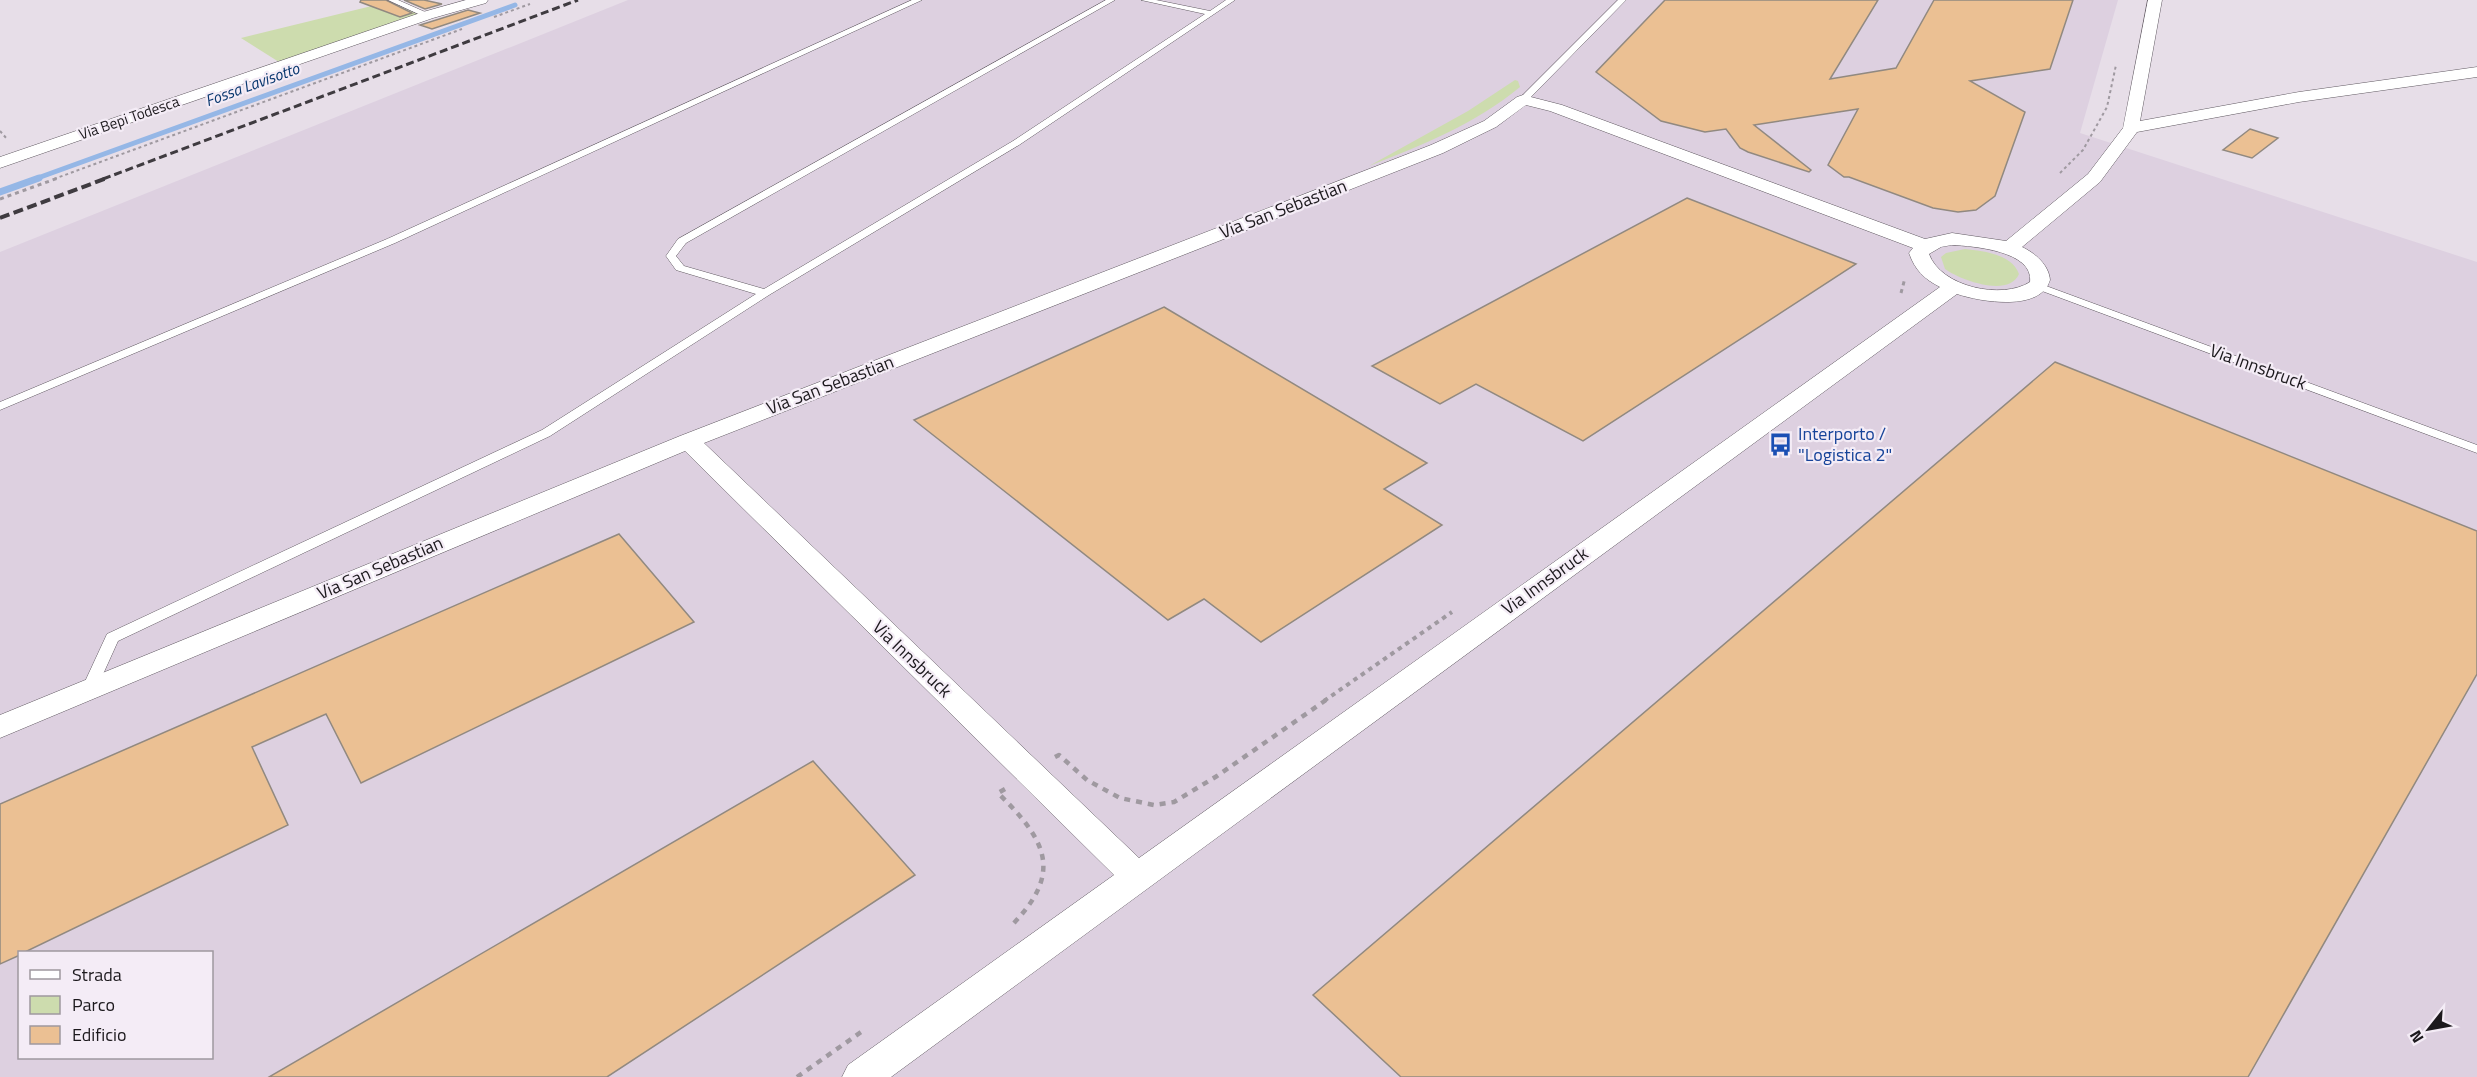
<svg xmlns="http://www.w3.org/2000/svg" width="2477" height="1077" viewBox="0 0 2477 1077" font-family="'Titillium Web',sans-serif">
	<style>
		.built { fill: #ddd0e0; fill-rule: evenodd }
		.green { fill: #cddcae }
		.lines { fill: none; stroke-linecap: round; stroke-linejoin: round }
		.stream-far1 { stroke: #95b7e6; stroke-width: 5 }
		.stream { stroke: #95b7e6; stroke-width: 7 }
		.building { fill: #ebc093; stroke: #918980; stroke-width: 1.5 }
		.service-casing { stroke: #615a62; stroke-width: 1 }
		.minor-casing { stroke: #615a62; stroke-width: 1 }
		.path-far3 { stroke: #9f99a0; stroke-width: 2; stroke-dasharray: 3 3; stroke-linecap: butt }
		.path-far2 { stroke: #9f99a0; stroke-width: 3; stroke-dasharray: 4 4; stroke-linecap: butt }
		.path-far1 { stroke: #9f99a0; stroke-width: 4; stroke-dasharray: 4.5 4.5; stroke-linecap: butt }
		.path { stroke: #9f99a0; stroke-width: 4.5; stroke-dasharray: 6 6; stroke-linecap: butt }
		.service { fill: #fff; fill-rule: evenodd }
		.minor { fill: #fff; fill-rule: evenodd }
		.rail-far1 { stroke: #3f3b40; stroke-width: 3; stroke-dasharray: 8 4; stroke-linecap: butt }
		.rail { stroke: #3f3b40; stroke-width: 4; stroke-dasharray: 10 4.5; stroke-linecap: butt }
		.labels { text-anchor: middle; stroke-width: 4.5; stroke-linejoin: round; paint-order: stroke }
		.far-street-label { font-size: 15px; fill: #1c191d; stroke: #f4ecf6 }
		.far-water-label { font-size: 16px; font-style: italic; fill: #08376e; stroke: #f4ecf6 }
		.street-label { font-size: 18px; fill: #1c191d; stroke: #f4ecf6 }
		.transit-label { font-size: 18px; fill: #164399; stroke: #f4ecf6; text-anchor: start }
	</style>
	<rect width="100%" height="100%" fill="#e7dee8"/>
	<path class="built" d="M628,0H2118L2080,133L2477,262V1077H0V252ZM20,952H212V1058H20Z"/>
	<path class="green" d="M388,2L418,14L279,62L241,38Z
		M1515,80L1518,81L1520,87C1475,124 1423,145 1369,166L1468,111Z
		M1965,249C1983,251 2012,254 2019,274C2009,298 1960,280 1945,269L1941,257L1946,253Z"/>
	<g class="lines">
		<path class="stream-far1" d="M35,179L515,5"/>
		<path class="stream" d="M0,192L39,178"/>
	</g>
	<path class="building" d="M361,0H386L412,13L400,17L360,2Z
		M404,0H424L442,4L425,9Z
		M1665,0H1878L1830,79L1896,68L1934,0H2073L2050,69L1970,81L2025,112L1995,196L1976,210L1958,212L1933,208L1849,177H1844L1828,165L1858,109L1754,125L1811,170L1809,172L1748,152L1740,148L1726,129L1705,132L1661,121L1596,72Z
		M468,10L480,13L432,29L420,25Z
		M2250,129L2278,138L2252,158L2223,150Z
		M1687,198L1856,264L1583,441L1476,384L1440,404L1372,366Z
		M1164,307L1427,463L1384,489L1442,525L1261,642L1204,599L1168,620L914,420Z
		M2055,362L2477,531V674L2248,1077H1401L1313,995Z
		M619,534L694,622L361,783L326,714L252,747L288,825L25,952H20V955L0,964V804Z
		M813,761L915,875L607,1077H269Z"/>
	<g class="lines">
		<defs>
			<path id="service" d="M388,0H398L432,15L425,17Z
				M912,0H922L395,243L0,410V402L387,239Z
				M1106,0H1115L686,243L676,256L684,266L764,289L1013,141L1205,14L1141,0H1156L1210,11L1226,0H1235L1019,145L769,295L550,436L118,641L95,692H85L82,688L107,634L542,430L756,294L676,270L666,256L678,239Z
				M1618,0H1626L1526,102H1520V98Z
				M2038,283L2477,445V453L2034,288V284Z"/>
			<path id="minor" d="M466,0H488L486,3L433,18L0,168V157L423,12Z
				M2148,0H2162L2140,121L2299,92L2477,67V77L2299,102L2137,132L2100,182L2022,247C2035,253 2049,265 2050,280C2041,312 1981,302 1957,294L891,1077H842L848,1065L1114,875L685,451L0,738V715L680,436L1431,145L1484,121L1517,97L1523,95L1562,105L1925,239L1952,233L2006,241L2088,174L2123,128ZM1526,105L1550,111L1913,248L1909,253C1915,270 1924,279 1940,287L1139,858L704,443L1443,153L1496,127ZM1952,245C1973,246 2034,251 2030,282C2002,300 1941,287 1929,254L1941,247Z"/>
		</defs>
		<use href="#service" class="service-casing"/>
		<use href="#minor" class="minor-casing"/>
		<path class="path-far3" d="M494,17L530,4
			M0,131L7,139
			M2060,173L2083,150L2107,107L2116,65
			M54,179L462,29"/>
		<path class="path-far2" d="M0,199L58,178
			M1901,293L1905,278"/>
		<path class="path-far1" d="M1324,701L1452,612"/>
		<path class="path" d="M1055,757L1059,755L1087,780L1120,798L1154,805L1174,802L1217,776L1326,700
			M1005,789L998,793C1047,841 1064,873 1010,927
			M797,1077L864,1030"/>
		<use href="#service" class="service"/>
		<use href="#minor" class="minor"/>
		<path class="rail-far1" d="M103,179L578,0"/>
		<path class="rail" d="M0,218L107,178"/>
	</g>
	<defs>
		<symbol id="bus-bare" viewBox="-9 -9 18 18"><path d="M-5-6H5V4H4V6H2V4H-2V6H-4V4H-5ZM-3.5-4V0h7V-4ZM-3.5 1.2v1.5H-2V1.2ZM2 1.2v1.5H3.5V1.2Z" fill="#1a4fb4" stroke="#f4ecf6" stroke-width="2.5" paint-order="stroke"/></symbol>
	</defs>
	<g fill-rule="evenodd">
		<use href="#bus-bare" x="1764" y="428" width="33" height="33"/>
	</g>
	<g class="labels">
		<g class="far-street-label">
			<text transform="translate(129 118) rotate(-19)" y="5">Via Bepi Todesca</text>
		</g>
		<g class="far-water-label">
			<text transform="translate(252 84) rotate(-20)" y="6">Fossa Lavisotto</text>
		</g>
		<g class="street-label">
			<text transform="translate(1283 209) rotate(-21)" y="6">Via San Sebastian</text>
			<text transform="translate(2258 367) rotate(20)" y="6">Via Innsbruck</text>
			<text transform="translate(830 385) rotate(-21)" y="6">Via San Sebastian</text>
			<text transform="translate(380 568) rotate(-23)" y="6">Via San Sebastian</text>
			<text transform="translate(1545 581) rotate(-36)" y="6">Via Innsbruck</text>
			<text transform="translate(912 659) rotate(44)" y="6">Via Innsbruck</text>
		</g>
		<g class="transit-label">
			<text x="1798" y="440">Interporto /<tspan x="1798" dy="21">"Logistica 2"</tspan></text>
		</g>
	</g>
	<rect x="18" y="951" width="195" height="108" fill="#f4ecf6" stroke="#9e989f" stroke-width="1.5"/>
	<rect x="30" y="970" width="30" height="9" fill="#ffffff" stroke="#9e989f" stroke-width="1.5"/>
	<text x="72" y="981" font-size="18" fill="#1c191d">Strada</text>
	<rect x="30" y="996" width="30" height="18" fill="#cddcae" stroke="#9e989f" stroke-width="1.5"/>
	<text x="72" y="1011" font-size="18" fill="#1c191d">Parco</text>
	<rect x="30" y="1026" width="30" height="18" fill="#ebc093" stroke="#9e989f" stroke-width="1.5"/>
	<text x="72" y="1041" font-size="18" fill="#1c191d">Edificio</text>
	<g transform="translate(2429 1029) rotate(239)" stroke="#f4ecf6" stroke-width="4.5" paint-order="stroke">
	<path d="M0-4.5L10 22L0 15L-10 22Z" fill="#1c191d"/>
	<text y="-9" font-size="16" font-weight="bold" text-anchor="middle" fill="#1c191d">N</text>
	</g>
</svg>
